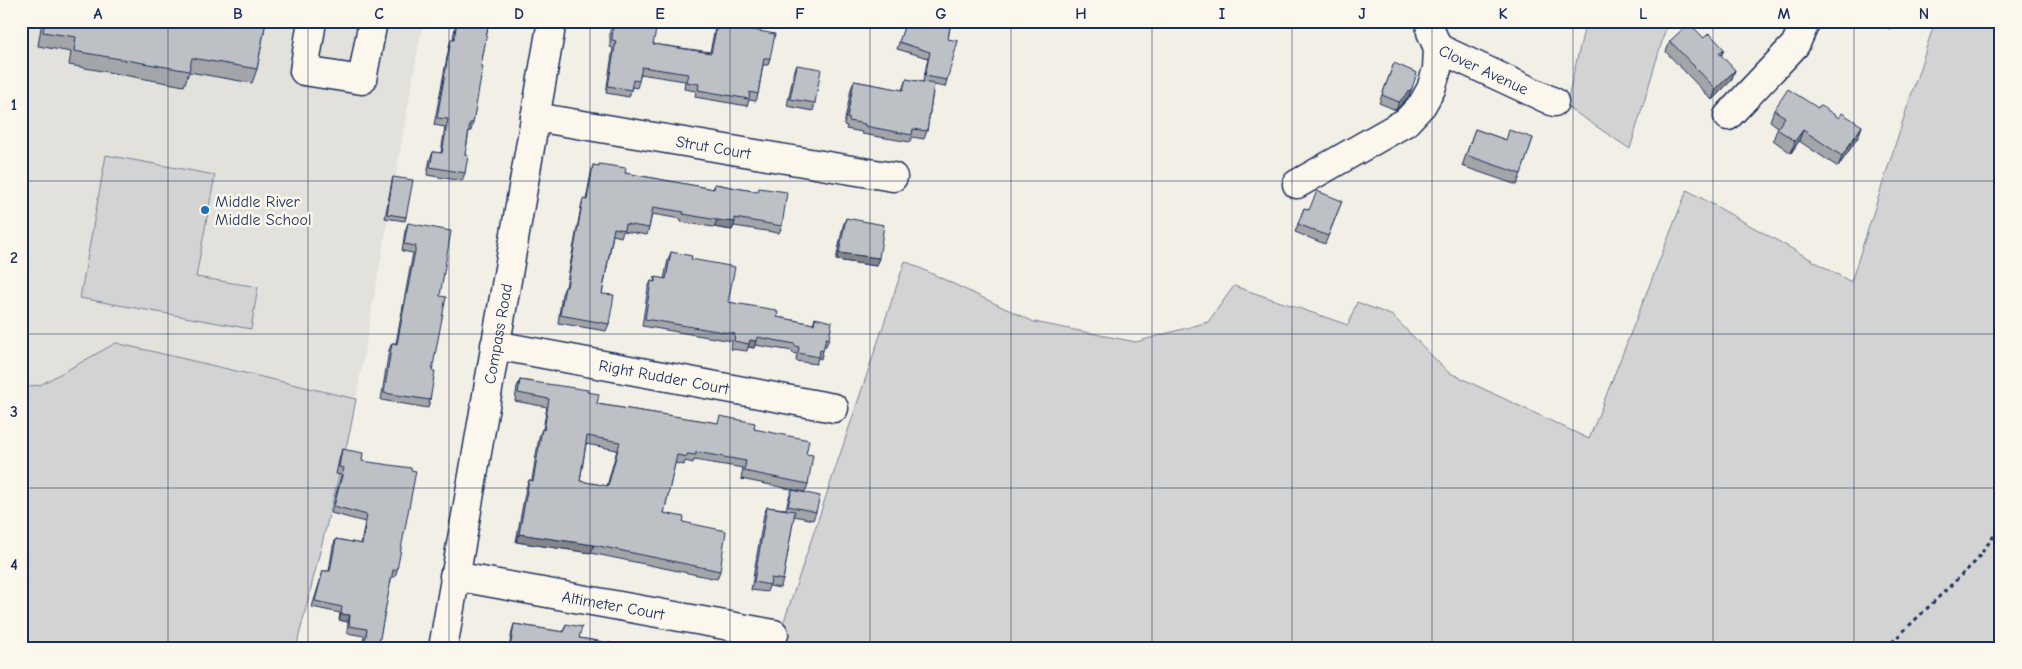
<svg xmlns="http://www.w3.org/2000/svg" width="2022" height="669" viewBox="0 0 2022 669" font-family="'Comic Neue',sans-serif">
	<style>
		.built { fill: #e2e1dc }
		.green { fill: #d2d3d2; stroke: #768198 }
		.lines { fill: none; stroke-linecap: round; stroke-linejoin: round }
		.minor-casing { stroke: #1b2f5e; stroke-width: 31 }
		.path { stroke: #1b2f5e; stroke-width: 3; stroke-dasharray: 4 4; stroke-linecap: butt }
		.minor { stroke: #fbf7ec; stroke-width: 28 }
		.wall { fill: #a3a5a9; stroke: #1b2f5e; fill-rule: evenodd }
		.shaded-wall { fill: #848689; stroke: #1b2f5e }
		.building { fill: #bdc0c4; stroke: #1b2f5e; fill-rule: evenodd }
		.grid { fill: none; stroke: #1b2f5e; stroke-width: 1; stroke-opacity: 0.55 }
		.poi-dot { fill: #1f6fb2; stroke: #fbf7ec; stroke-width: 2 }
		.labels { text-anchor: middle; stroke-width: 5; stroke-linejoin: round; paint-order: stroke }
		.street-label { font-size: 16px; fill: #1b2f5e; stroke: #fbf7ec }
		.poi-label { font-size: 16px; fill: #1b2f5e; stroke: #fbf7ec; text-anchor: start }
		.neatline { fill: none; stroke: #1b2f5e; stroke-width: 2 }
		.grid-label { font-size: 16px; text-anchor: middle; font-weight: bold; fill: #1b2f5e }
	</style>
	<rect width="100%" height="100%" fill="#f2efe6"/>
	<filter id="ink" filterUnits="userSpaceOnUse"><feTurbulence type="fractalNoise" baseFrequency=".02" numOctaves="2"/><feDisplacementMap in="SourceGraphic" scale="10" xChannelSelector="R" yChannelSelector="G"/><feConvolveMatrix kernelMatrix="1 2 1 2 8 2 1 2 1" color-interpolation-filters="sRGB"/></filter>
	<g filter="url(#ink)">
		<path class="built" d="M21,21H423L350,433L21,400Z"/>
		<path class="green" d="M1586,21H1668L1630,149L1566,106Z
			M1935,21H2001V648H775L905,261L1034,322L1136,342L1208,322L1234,286L1348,325L1357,302L1393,316L1448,372L1589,439L1687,190L1851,282Z
			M106,155L215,175L196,277L258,287L251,329L80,298Z
			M116,343L356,399L350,431L296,648H21V387L40,385Z"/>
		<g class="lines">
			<defs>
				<g id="minor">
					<path d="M312,21L304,71L362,80L373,21"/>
					<path id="s1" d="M1430,21L1431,32L1438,48L1554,102"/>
					<path d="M1728,116L1795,45L1806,21"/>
					<path id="s2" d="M535,117L893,177"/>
					<path d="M1297,184L1406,122L1422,105L1431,89L1437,69L1438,48"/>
					<path id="s3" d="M495,345L834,408"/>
					<path id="s4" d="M454,576L774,634"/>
					<path id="s5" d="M443,648L552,21"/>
				</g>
			</defs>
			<use href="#minor" class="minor-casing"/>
			<path class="path" d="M1886,648L1975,562L2001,526"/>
			<use href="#minor" class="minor"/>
		</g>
		<path class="wall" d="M42,21H266L257,69L252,83L189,72L184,86L69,65L71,52L38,46Z
			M456,21H489L481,66L473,123L471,131H469L465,155V173L462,181L427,175L430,159L433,152L441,153L445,127L434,125L449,47L451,39H453Z
			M614,21H653L651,29L653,44L710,52L715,28L707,27V21H732V26L770,58L768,65H763L758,94L756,101L749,100L747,106L695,97L696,91L684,89L685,81L640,74L639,81L637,88L632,87L629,97L606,93L613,48L610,47V31L613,24H614Z
			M877,21H951L948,39L947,80L945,87L934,85L927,131L924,139L912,137L910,142L862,134V132L846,129L847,126L844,125L851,89L854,81L902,90L906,79L923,82L928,58L897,49L904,27L877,22Z
			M1869,21H1894L1890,29L1877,23L1876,25Z
			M1670,41L1721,56L1735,70L1731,81L1712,100L1666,52Z
			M1394,63L1409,96L1396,110L1379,103Z
			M797,65L815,103L813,111L787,106L794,72Z
			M1818,108L1839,118L1862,126L1858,137L1838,167L1799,141L1791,153L1773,140L1778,127L1770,121L1774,110Z
			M1475,129L1506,140L1533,138L1517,185L1462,166Z
			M593,165L625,173L713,189L715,184L758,192L759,188L782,226L779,233L734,226L732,230L681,222V219L652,214L649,228L647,235L623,231L621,237L613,235L602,294L609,324L606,331L558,323L562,294L565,287H566L581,207L583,199L586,200L591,173Z
			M393,177L406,217L405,221L385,218L392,181Z
			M1342,201L1325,244L1295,232L1304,208L1309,210Z
			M846,218L879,258L876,266L836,260L843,226Z
			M408,223L440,296L432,371L430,400L428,408L381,400L389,350L392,343H396L413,253L402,251L405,231Z
			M671,252L691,259L728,302L776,312L777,317L813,324L815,318L829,339L826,346H824L821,359L818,358L816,364L796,361L797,354L792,353L793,351L755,345L754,348L748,347L747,351L731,349L732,341L642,326L648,288L651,281L654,282L655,277L664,279L668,260Z
			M520,380L587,392L597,404L754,429L806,454L808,484L805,492L741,479L743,468L694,460L693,463L685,461L684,465L675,463L664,513L683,522L720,571L717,579L591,553L516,542L526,488L529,480H532L539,437L542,429H543L547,407L515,401L517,387ZM586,444L617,450L607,486L580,481Z
			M342,449L362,461L397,570L395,577H391L378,648H362L364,636L347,633L348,622L339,620L340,613L312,607L323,571H329L333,546L336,539L361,544L365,522L331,513L341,475L336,474L340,456Z
			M792,490L816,512L813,520L794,516L783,580L780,588L769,586L767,592L751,590L764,514L767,507L786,509L789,497Z
			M514,624L563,632L566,624L579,638L639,648H509L512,631Z"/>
		<path class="shaded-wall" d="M709,21H718L715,28L707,27Z
			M1724,49L1720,60L1719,53Z
			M1735,70L1731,81L1712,100L1716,89Z
			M1412,88L1409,96L1396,110L1399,102Z
			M1862,126L1858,137L1838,167L1842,156Z
			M1803,130L1799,141L1791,153L1795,141Z
			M717,220L735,222L732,230L714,227Z
			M839,253L879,258L876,266L836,260Z
			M750,340L756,341L754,348L748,347Z
			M519,534L594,545L591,553L516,542Z
			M341,614L350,615L348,622L339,620Z"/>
		<path class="building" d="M45,21H266L257,69L192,58L189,71L74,51L76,37L43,32Z
			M457,21H489L481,66H483L473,123H470L465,155L468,156L465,173L430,167L433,152L442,153L448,119L437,118L451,39L454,40Z
			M616,21H653L651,29L656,30L653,44L711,53L718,21H732V26L775,34L770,58H764L758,94L750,92L749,99L698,90L699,84L686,82L688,74L642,67L639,81L633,80L631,90L608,86L616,41L612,40L613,24H615Z
			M906,21H951L948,39L958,41L947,80L925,76L930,52L899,42Z
			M1689,23L1704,38L1709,33L1724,49L1719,53L1735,70L1716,89L1670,41Z
			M1394,63L1417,73L1412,88L1399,102L1382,95Z
			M797,65L821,69L815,103L790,99Z
			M906,79L934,84L927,131L913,129L912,135L865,126V124L849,121V118H847L854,81L903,90Z
			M1788,89L1818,108L1820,105L1839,118L1842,113L1862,126L1842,156L1803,130L1795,141L1777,129L1785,117L1774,110Z
			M1475,129L1506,140L1509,130L1533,138L1521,174L1466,155Z
			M599,164L626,168L625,173L714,189L715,184L758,192L759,188L787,192L782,226L735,218V222L717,220L683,214L684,212L653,207L649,228L625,224L624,230L614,228L602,294L614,295L609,324L560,315L565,287H567L583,199L587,200L593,165L599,166Z
			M393,177L413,180L406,217L387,214Z
			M1317,191L1342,201L1328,236L1298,224L1304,208L1309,210Z
			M846,218L884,225L879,258L839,253Z
			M408,223L451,231L440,296L446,297L432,371H435L430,400L384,393L392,343L397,344L416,246L404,244Z
			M671,252L692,256L691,259L735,267L728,302L776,310V312H778L777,317L814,324L815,318L832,322L829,339L826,338L823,351L820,350L819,357L798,353L799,347L795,346V344L757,337L756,341L750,340L749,344L734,341L735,334L645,319L651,281L655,282V277L666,279Z
			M520,380L588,390L587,392L599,394L597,404L718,423L720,416L755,423L754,429L809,440L806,454L813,455L808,484L744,471L746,461L696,452V455L687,454V457L677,455L664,513L684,517L683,522L726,531L720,571L594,545L519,534L529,480L533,481L542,429L544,430L549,399L518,393ZM587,436L620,442L608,486L580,481Z
			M342,449L363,453L362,461L411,468V470L416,471L397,570H393L378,648H364L367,629L349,626L350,615L341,614L342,607L315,601L323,571H330L336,539L362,544L367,515L334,506L344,468L339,467Z
			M792,490L820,496L816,512L788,506Z
			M767,507L795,511L783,580L771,578L770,585L754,582Z
			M514,624L564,632L566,624L582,627L579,638L639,648H510Z"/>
	</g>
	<path class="grid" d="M168,21V648M308,21V648M449,21V648M590,21V648M730,21V648M870,21V648M1011,21V648M1152,21V648M1292,21V648M1432,21V648M1573,21V648M1713,21V648M1854,21V648M21,181H2001M21,334H2001M21,488H2001"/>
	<circle class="poi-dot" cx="205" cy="210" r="5"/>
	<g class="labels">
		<g class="street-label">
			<text dy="6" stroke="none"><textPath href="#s1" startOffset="79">Clover Avenue</textPath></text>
			<text dy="6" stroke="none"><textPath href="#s2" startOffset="181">Strut Court</textPath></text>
			<text dy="6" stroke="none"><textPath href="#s5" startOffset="319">Compass Road</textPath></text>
			<text dy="6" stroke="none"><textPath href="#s3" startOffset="172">Right Rudder Court</textPath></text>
			<text dy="6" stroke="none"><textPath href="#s4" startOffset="162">Altimeter Court</textPath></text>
		</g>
		<g class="poi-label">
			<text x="215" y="207">Middle River<tspan x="215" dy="18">Middle School</tspan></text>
		</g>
	</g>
	<rect width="2022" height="669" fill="none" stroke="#fbf7ec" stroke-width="55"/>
	<rect x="28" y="28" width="1966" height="614" class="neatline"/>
	<g class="grid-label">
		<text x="98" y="19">A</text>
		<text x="238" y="19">B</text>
		<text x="379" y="19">C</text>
		<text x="519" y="19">D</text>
		<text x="660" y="19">E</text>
		<text x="800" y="19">F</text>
		<text x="941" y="19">G</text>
		<text x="1081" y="19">H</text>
		<text x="1222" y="19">I</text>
		<text x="1362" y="19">J</text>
		<text x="1503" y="19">K</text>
		<text x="1643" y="19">L</text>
		<text x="1784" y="19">M</text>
		<text x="1924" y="19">N</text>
		<text x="14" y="110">1</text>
		<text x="14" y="263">2</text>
		<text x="14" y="417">3</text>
		<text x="14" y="570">4</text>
	</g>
</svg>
